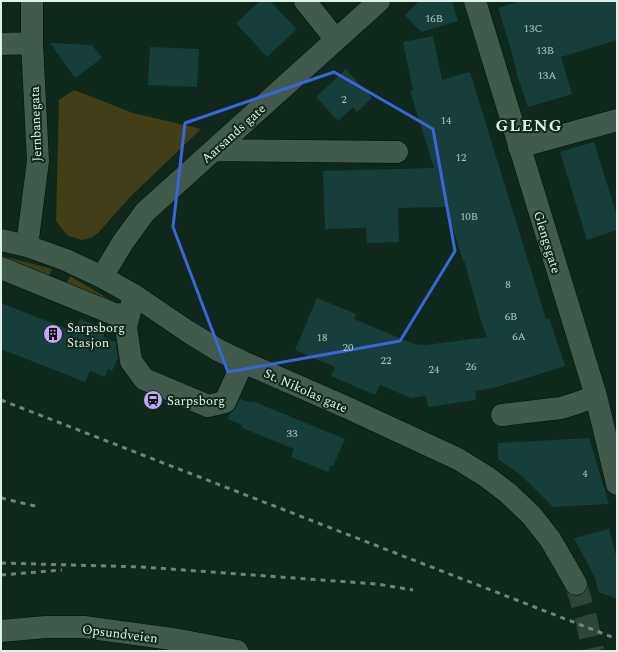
<svg xmlns="http://www.w3.org/2000/svg" width="618" height="652" viewBox="0 0 618 652" font-family="Spectral,serif">
	<style>
		.green { fill: #423f18 }
		.building { fill: #163f3b }
		.lines { fill: none; stroke-linecap: round; stroke-linejoin: round }
		.minor-tunnel { stroke: #2e463a; stroke-width: 22; stroke-dasharray: 22 11; stroke-linecap: butt }
		.minor-casing { stroke: #001006; stroke-width: 23 }
		.minor { stroke: #405b4c; stroke-width: 22 }
		.rail { stroke: #70857a; stroke-width: 3; stroke-dasharray: 5 5; stroke-linecap: butt }
		.marked { fill: none; stroke: #3b66da; stroke-width: 3; stroke-linejoin: round }
		.labels { text-anchor: middle; stroke-width: 4; stroke-linejoin: round; paint-order: stroke }
		.number-label { font-size: 11px; fill: #afc4bd }
		.street-label { font-size: 13px; fill: #e2f1e8; stroke: #0e281b }
		.poi-label { font-size: 13px; fill: #e2f1e8; stroke: #0e281b; text-anchor: start }
		.district-label { font-size: 17px; font-weight: bold; letter-spacing: 1px; fill: #e2f1e8; stroke: #0e281b }
	</style>
	<rect width="100%" height="100%" fill="#0e281b"/>
	<path class="green" d="M74,90L133,113L201,129L130,197L98,233L91,238L82,240L68,236L56,221L59,100Z
		M2,256L52,269L48,279L2,260Z
		M70,276L114,302L112,305L65,287Z"/>
	<path class="building" d="M260,1H270L297,29L267,57L236,23Z
		M419,1H452L458,21L421,32L405,15Z
		M521,1H617V40L561,57L572,94L528,107L517,75L510,46L498,8Z
		M433,36L442,80L468,72V73L470,72L546,319L549,318L565,366L494,388L475,391L476,400L428,407L426,396L411,398L380,385L375,395L331,376L335,367L295,350L317,298L356,314L354,319L414,344L426,345L487,337L481,321L464,260L463,261L446,207L398,208L399,242L367,243L366,228L325,229L323,171L434,168L410,91L413,90L403,42Z
		M50,43L92,45L102,58L75,78Z
		M150,47L199,49L197,87L148,85Z
		M346,69L372,98L357,112L353,107L338,121L316,97Z
		M594,142L617,216V230L587,240L560,152Z
		M1,303L75,332L80,319L106,329L103,337L116,342V350L117,351L118,357L112,371L108,369L105,377L90,371L85,382L1,349Z
		M240,399L251,403L252,401L345,439L333,466L331,465L328,472L291,457L294,449L250,431L241,427L242,425L228,419L230,413L233,411L236,407Z
		M589,438L609,504L553,507L522,476L498,459V443Z
		M609,529L617,559V599L599,592L594,576L574,538Z"/>
	<g class="lines">
		<path class="minor-tunnel" d="M576,584L586,618L593,651"/>
		<defs>
			<path id="minor" d="M305,1L336,40
				M475,1L596,396L617,484
				M1,44L32,43
				M519,147L617,120
				M214,150L397,152
				M1,240L27,246L66,260L102,277L134,295L187,331L218,350L243,362L348,408L458,459L487,477L508,493L532,516L550,539L564,563L576,584
				M27,246L38,161L32,43V1
				M1,268L114,314L129,315
				M102,277L123,242L145,212L379,1
				M134,295L126,327L131,361L144,379L208,406L225,402L243,362
				M502,415L561,408L577,403L596,396
				M1,631L46,627H84L179,640L237,651"/>
		</defs>
		<use href="#minor" class="minor-casing"/>
		<use href="#minor" class="minor"/>
		<path class="rail" d="M1,400L617,639
			M1,498L39,507
			M1,563L142,567L377,584L413,590
			M1,575L62,570"/>
	</g>
	<path class="marked" d="M334,72L433,129L455,251L400,341L228,372L173,227L185,123Z"/>
	<defs>
		<symbol id="building-disc" viewBox="-11 -11 22 22"><circle r="9.5" fill="#c3a7f2" stroke="#0e281b"/><path d="M-4-6H4V6H1V3H-1V6H-4ZM-2.5-4.3h1.7v1.8h-1.7ZM.8-4.3h1.7v1.8H.8ZM-2.5-1h1.7V.8h-1.7ZM.8-1h1.7V.8H.8Z" fill="#111"/></symbol>
		<symbol id="station-disc" viewBox="-11 -11 22 22"><circle r="9.5" fill="#c3a7f2" stroke="#0e281b"/><path d="M-3-6H3Q5-6 5-4V2Q5 4 3 4L4.5 6H3L1.5 4h-3L-3 6H-4.5L-3 4Q-5 4-5 2V-4Q-5-6-3-6ZM-3.5-4v3h7v-3ZM-3.5 1v1.5H-2V1ZM2 1v1.5H3.5V1Z" fill="#111"/></symbol>
	</defs>
	<g fill-rule="evenodd">
		<use href="#building-disc" x="42" y="323" width="22" height="22"/>
		<use href="#station-disc" x="142" y="389" width="22" height="22"/>
	</g>
	<g class="labels">
		<g class="number-label">
			<text x="434" y="22">16B</text>
			<text x="533" y="32">13C</text>
			<text x="545" y="54">13B</text>
			<text x="547" y="79">13A</text>
			<text x="344" y="103">2</text>
			<text x="446" y="124">14</text>
			<text x="461" y="161">12</text>
			<text x="469" y="220">10B</text>
			<text x="508" y="288">8</text>
			<text x="511" y="320">6B</text>
			<text x="519" y="340">6A</text>
			<text x="322" y="341">18</text>
			<text x="348" y="351">20</text>
			<text x="386" y="364">22</text>
			<text x="471" y="370">26</text>
			<text x="434" y="373">24</text>
			<text x="292" y="437">33</text>
			<text x="585" y="477">4</text>
		</g>
		<g class="street-label">
			<text transform="translate(35 124) rotate(-92)" y="5">Jernbanegata</text>
			<text transform="translate(233 133) rotate(-42)" y="5">Aarsands gate</text>
			<text transform="translate(548 242) rotate(73)" y="5">Glengsgate</text>
			<text transform="translate(306 390) rotate(24)" y="5">St. Nikolas gate</text>
			<text transform="translate(120 633) rotate(7)" y="5">Opsundveien</text>
		</g>
		<g class="poi-label">
			<text x="67" y="332">Sarpsborg<tspan x="67" dy="15">Stasjon</tspan></text>
			<text x="167" y="405">Sarpsborg</text>
		</g>
		<g class="district-label">
			<text x="529" y="131">GLENG</text>
		</g>
	</g>
	<rect width="618" height="652" fill="none" stroke="#e2f1e8" stroke-width="4"/>
</svg>
